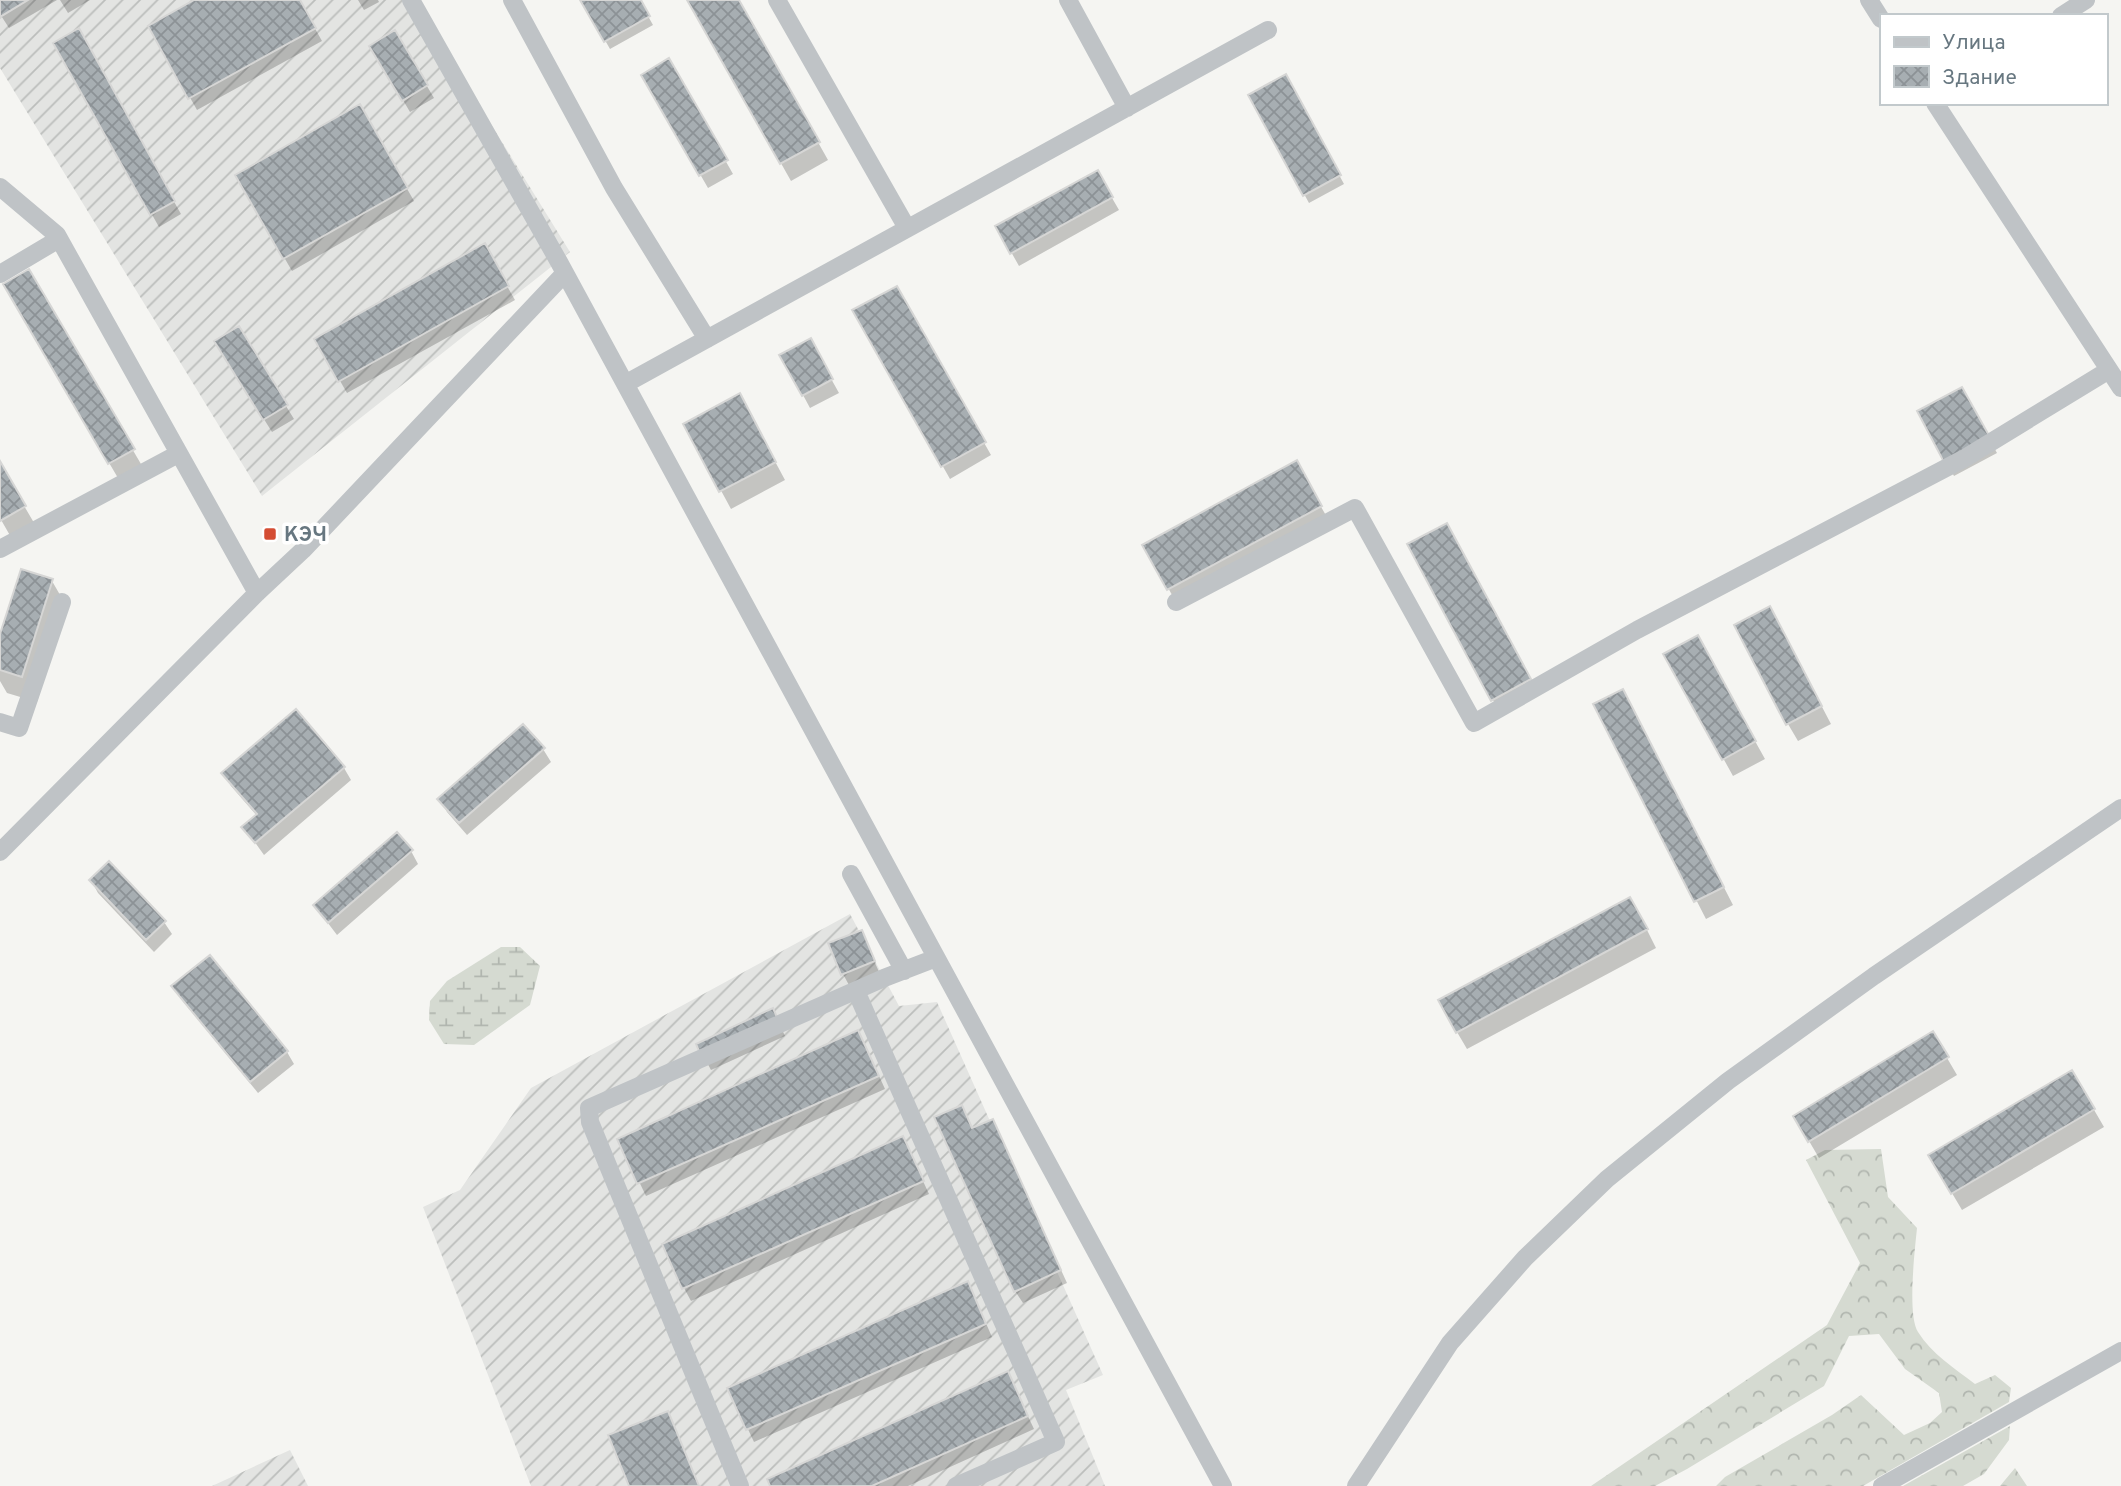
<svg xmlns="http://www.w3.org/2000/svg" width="2121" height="1486" viewBox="0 0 2121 1486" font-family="Overpass,sans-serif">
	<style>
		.industrial { fill: url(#industrial-furrows) }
		.forest { fill: url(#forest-crowns) }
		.wetland { fill: url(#wetland-marsh) }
		.shadow { fill: #0003 }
		.building { fill: url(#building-cross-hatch); stroke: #d6d6d5; stroke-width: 2 }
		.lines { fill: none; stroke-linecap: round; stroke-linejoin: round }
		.minor { stroke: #bfc3c6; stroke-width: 18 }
		.poi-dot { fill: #d44d33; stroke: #fff; stroke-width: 2.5 }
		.labels { text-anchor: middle; stroke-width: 7; stroke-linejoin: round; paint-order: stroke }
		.poi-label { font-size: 21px; font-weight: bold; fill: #677780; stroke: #fff; text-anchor: start }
	</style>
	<defs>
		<pattern id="industrial-furrows" width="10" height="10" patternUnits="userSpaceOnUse" patternTransform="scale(1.75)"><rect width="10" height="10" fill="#e3e4e2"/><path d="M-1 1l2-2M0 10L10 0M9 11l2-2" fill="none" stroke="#bcbebc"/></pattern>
		<pattern id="forest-crowns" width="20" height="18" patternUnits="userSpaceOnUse" patternTransform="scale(1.75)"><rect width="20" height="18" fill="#d5dad1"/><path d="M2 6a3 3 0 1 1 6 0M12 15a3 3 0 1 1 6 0" fill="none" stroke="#b1b6af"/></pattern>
		<pattern id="wetland-marsh" width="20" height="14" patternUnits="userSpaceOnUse" patternTransform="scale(1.75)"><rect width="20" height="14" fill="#d5dad1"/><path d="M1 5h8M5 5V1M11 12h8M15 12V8" fill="none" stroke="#b1b6af"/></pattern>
		<pattern id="building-cross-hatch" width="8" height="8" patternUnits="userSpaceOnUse" patternTransform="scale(1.75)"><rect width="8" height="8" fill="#a7aeb2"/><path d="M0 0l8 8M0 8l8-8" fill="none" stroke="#8c9296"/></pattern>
	</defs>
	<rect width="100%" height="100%" fill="#f5f5f2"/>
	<path class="industrial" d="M0,0H414L570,252L262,496L0,68Z
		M850,914L899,1006L937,1002L1103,1375L1066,1390L1105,1486H531L423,1207L460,1190L531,1088Z
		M290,1450L308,1486H212Z"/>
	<path class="forest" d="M1881,1149L1888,1197L1917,1228C1915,1249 1907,1315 1918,1332C1932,1354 1954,1368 1975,1384L1995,1375L2011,1388L2009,1402L1863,1486H1716L1725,1477L1832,1415L1861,1395L1904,1435L1930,1423L1942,1412L1939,1393L1905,1369L1879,1334L1849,1336L1824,1386L1687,1469L1655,1486H1591L1827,1325L1860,1263L1806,1160L1825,1150Z
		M2010,1426L2009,1440L1984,1474L1963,1486H1903Z
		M2015,1468L2027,1486H2000Z"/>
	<path class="wetland" d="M501,947H520L540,966L530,1005L474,1045L444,1044L429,1020L430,1001L447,981Z"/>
	<path class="shadow" d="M0,0H57L9,28L0,14Z
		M60,0H90L68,13Z
		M197,0H299L322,41L197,110L150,26Z
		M358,0H378L379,2L364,10Z
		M582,0H639L653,25L610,49Z
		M689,0H738L828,160L791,181Z
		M78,31L181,214L159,227L55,43Z
		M395,32L434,98L410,112L371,46Z
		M669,61L733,174L708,188L643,75Z
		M1286,77L1344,184L1309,203L1250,96Z
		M360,106L414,201L292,271L237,176Z
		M1097,172L1119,210L1019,266L997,227Z
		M484,246L515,300L347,393L316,339Z
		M28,271L148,476L125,490L5,285Z
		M896,288L991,455L950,479L855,311Z
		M810,341L839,393L810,408L782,356Z
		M224,355L286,406L294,419L272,432Z
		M1962,389L1997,453L1954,476L1947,463Z
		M749,413L785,480L731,509L685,424Z
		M1296,463L1328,519L1176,602L1144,545Z
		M0,465L40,533L16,546L0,518Z
		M1454,538L1537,693L1500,713L1409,545Z
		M52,581L67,607L37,702L7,693L0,681V639Z
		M1779,625L1831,724L1798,741L1788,724Z
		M1697,637L1765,759L1733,776L1666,655Z
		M1596,705L1632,708L1733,905L1706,919Z
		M543,749L551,762L467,835L447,812L440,799Z
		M344,768L351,780L264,855L244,827L257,816L231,786L224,773Z
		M411,851L418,864L337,935L315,906Z
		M91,880L164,922L172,934L154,952L98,893Z
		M1640,916L1656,948L1467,1049L1457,1032Z
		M861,932L880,974L850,987L843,974Z
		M174,986L287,1052L294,1064L258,1093L181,999Z
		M779,1023L785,1036L711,1070L704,1057Z
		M1933,1034L1957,1075L1819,1158L1795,1117Z
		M865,1045L885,1089L646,1196L619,1140Z
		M2072,1072L2104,1127L1962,1210L1930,1156Z
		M968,1120L973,1130L999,1134L1067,1283L1023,1303L1015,1291Z
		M903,1138L929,1194L691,1301L684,1288Z
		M974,1296L992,1337L754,1442L729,1389Z
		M1008,1374L1034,1429L908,1486H772Z"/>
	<path class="building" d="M0,0H28L0,17Z
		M194,0H300L316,28L188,99L148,26Z
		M580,0H641L650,16L604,42Z
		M687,0H739L820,142L780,164Z
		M79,28L175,201L150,215L53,43Z
		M395,30L428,85L402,101L369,46Z
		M669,58L728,160L699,176L641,75Z
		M1286,74L1341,175L1303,196L1248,95Z
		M360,104L408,188L283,259L235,175Z
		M1098,170L1113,197L1010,254L995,226Z
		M485,243L509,286L338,382L314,339Z
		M29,269L135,449L108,464L3,284Z
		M897,286L986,442L941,467L852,310Z
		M239,326L288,405L263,420L214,341Z
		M811,338L833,379L802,396L779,355Z
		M1962,387L1991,439L1945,464L1917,411Z
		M740,393L776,462L719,492L683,424Z
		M1297,460L1322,506L1167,590L1142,545Z
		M0,461L26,506L0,521Z
		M1447,523L1531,679L1491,701L1407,544Z
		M21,569L53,579L22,677L0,670V634Z
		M1770,606L1822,706L1786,725L1734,625Z
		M1698,635L1756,741L1722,760L1663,654Z
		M1623,689L1724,887L1694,902L1593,704Z
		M296,709L345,767L255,843L241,827L257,814L221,773Z
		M523,724L545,748L459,823L437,799Z
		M397,832L413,850L328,923L313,905Z
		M109,861L166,921L146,940L89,880Z
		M1630,897L1648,929L1456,1033L1438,1000Z
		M862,930L875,961L841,975L828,943Z
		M210,955L288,1051L250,1082L171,986Z
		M773,1008L779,1022L702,1058L696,1044Z
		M858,1030L879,1076L637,1184L617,1139Z
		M1933,1031L1949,1057L1808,1142L1793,1116Z
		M2072,1070L2095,1109L1951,1194L1928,1155Z
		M962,1105L972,1128L993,1119L1061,1270L1014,1292L934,1117Z
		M903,1136L924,1181L682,1289L662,1244Z
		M968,1281L986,1324L746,1430L727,1388Z
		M1008,1371L1028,1416L872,1486H770L767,1479Z
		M668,1411L699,1486H629L608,1435Z"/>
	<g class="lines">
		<path class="minor" d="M411,0L559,262L1223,1486
			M512,0L614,188L707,339
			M777,0L907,228
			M1068,0L1127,108
			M1869,0L1881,19
			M2061,16L2086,0
			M1935,103L2121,388
			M0,187L57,235L257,593
			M0,274L59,239
			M625,384L1268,30
			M0,549L178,454
			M1176,602L1355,508L1474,723L1637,630L1965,458L2109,370
			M0,722L19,728L62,602
			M0,852L257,593L303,550L565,273
			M851,874L904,971
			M856,991L1056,1442L956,1486
			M740,1486L590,1122L589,1108L884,978L936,958
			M1356,1486L1450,1343L1525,1258L1607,1179L1728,1081L1874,976L2121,808
			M1882,1486L2121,1351"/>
	</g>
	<rect class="poi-dot" x="263" y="527" width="14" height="14" rx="3.5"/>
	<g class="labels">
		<g class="poi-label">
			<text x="284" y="541">КЭЧ</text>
		</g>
	</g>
	<rect x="1880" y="14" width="228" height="91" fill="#ffffff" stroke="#c2c9cc" stroke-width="2"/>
	<rect x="1894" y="37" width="35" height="10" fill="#bfc3c6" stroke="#c2c9cc" stroke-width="2"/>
	<text x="1942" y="49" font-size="21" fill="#677780">Улица</text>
	<rect x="1894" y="66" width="35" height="21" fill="url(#building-cross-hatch)" stroke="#c2c9cc" stroke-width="2"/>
	<text x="1942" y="84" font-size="21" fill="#677780">Здание</text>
</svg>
